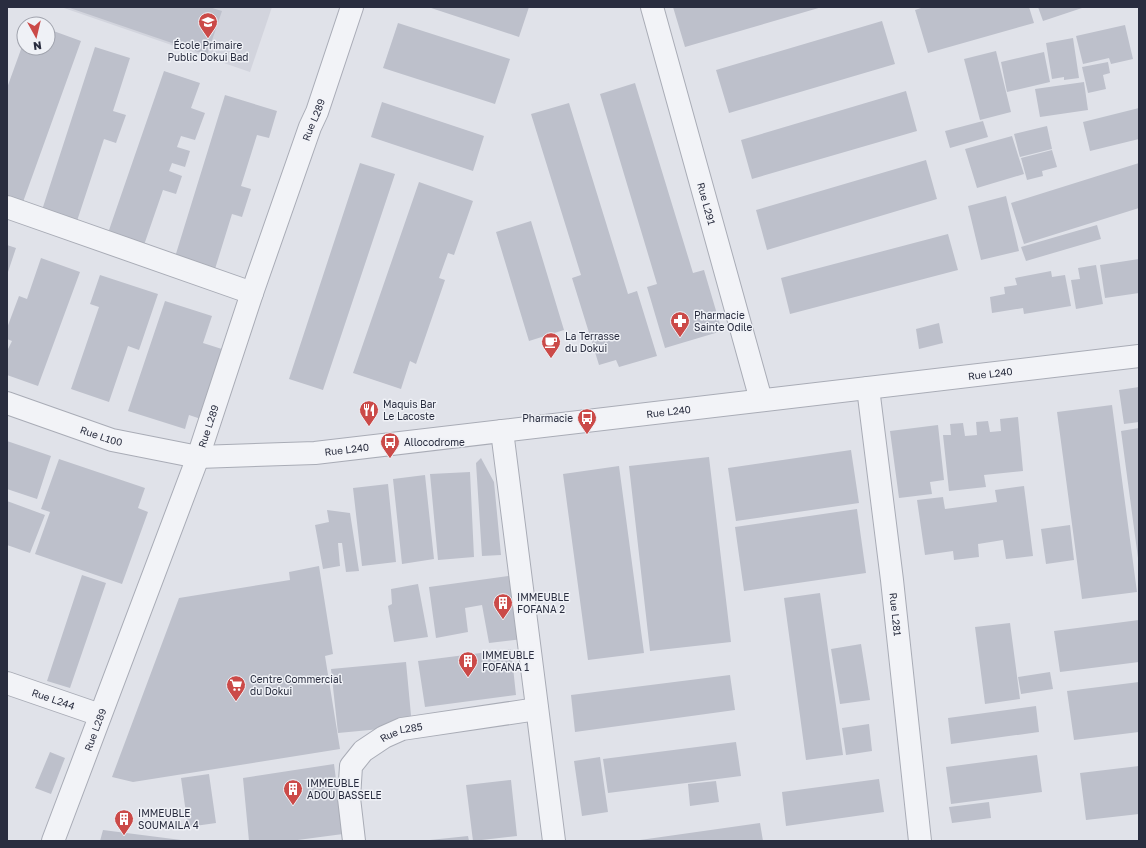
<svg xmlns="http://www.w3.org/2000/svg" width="1146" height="848" viewBox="0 0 1146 848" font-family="'Golos Text',sans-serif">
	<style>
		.built { fill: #d2d4dd }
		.building { fill: #bdc0cb }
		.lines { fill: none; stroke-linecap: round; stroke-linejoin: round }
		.minor-casing { stroke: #a9acb6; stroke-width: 24 }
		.minor { stroke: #f2f3f7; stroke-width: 22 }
		.labels { text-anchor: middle; stroke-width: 3; stroke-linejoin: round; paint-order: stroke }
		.poi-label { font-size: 10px; fill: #292d3f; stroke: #eff1f6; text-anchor: start }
		.street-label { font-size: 10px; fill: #292d3f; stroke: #eff1f6 }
	</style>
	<rect width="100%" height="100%" fill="#e0e2e9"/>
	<path class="built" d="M61,7H272L250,72Z"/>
	<path class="building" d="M67,7H209L222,11L207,55Z
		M428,7H529L519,37Z
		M673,7H822L685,47Z
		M924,7H1029L1034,23L928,53L915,10Z
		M1038,7H1085L1043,21Z
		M882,21L895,64L729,113L716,70Z
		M398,23L510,59L495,104L383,68Z
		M1125,25L1133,59L1111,64L1109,58L1083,64L1076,36Z
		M48,29L81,41L23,202L7,197V88L24,41V48H48Z
		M1073,38L1079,78L1064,80V77L1052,79L1046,43Z
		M95,47L130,58L113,111L126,115L116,143L104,139L77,221L42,210Z
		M996,51L1011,112L980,120L964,59Z
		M1044,52L1050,82L1007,92L1001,62Z
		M1108,62L1110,73L1103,75L1106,89L1088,93L1082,67Z
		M164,71L200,83L191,108L205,113L195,140L181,136L177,147L190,151L185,167L172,163L169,171L182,176L176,194L163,190L144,245L108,233Z
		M1084,82L1088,110L1040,117L1035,89Z
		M635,83L693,273L704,270L722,331L665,348L647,287L657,284L600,94Z
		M906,91L917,131L752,179L741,140Z
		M225,95L277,111L269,138L257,135L241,186L251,189L242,217L232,214L215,269L175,257Z
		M382,102L484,136L473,171L371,137Z
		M569,103L628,294L637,291L657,356L619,367L616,360L599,365L572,278L581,275L531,114Z
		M1139,108V139L1090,151L1083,122Z
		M983,121L988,137L950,148L945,131Z
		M1047,126L1052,149L1020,157L1014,134Z
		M1012,136L1024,174L977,188L965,149Z
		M1052,150L1057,167L1042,171L1043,176L1027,180L1021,158Z
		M926,160L937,199L767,250L756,210Z
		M360,163L395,174L323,390L289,379Z
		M1139,163V208L1024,244L1011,203Z
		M419,182L473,201L454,255L448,253L439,278L445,280L416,364L410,361L401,389L353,373Z
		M1006,196L1019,251L981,260L968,206Z
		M531,221L564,330L529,341L496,232Z
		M1097,225L1101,239L1026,261L1021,247Z
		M948,234L958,270L790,314L781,278Z
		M7,245L16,248L7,275Z
		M41,258L80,272L38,386L7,375V351L12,341L7,339V328L19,296L27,299Z
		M1139,259V293L1105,298L1100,265Z
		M1096,265L1103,304L1076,309L1071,280L1080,279L1078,268Z
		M1051,271L1052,277L1065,275L1071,306L1024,314L1023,308L992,313L990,297L1005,294L1004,287L1017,285L1015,278Z
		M100,275L158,294L139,350L128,346L109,402L71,389L99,307L90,304Z
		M165,301L212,316L203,343L225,350L201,419L189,415L185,429L128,411Z
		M939,323L943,343L919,349L916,329Z
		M1139,387V422L1124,424L1119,390Z
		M1112,405L1137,592L1082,599L1057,412Z
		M1018,417L1023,471L984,475L986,487L949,491L943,435H951L950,424L963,423L965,436L977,435L976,422L988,421L990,432L1001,431L1000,419Z
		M938,425L944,480L930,482L932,494L899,498L890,431Z
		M1139,428V557L1138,558L1121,431Z
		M7,441L51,456L37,499L7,489Z
		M851,450L859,503L736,521L728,468Z
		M709,457L731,642L650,651L629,466Z
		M481,458L494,482L501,555L482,556L476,463Z
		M59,459L145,488L138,508L148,512L122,584L35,554L50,512L41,509Z
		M619,466L644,653L588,660L563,474Z
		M470,472L474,557L438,560L430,474Z
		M425,475L434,559L402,564L393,479Z
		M388,484L396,562L362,566L353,488Z
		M1024,486L1033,556L1006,559L1003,540L978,544L979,557L954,560L953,551L925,555L917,500L943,497L945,509L997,502L995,490Z
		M7,501L45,515L30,553L7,545Z
		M857,509L866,573L744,591L735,527Z
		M327,510L350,513L359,571L346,572L342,543H338L340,566L323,569L315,525L329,522Z
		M1070,525L1074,560L1046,564L1041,529Z
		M319,566L333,654L325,656L340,749L133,782L112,777L179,598L290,580L289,572Z
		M82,575L106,583L70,688L47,681Z
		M516,575L523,639L489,643L482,605L465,608L468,632L436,638L429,587Z
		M418,584L428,637L394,642L388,606L392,604L391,589Z
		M820,593L843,755L806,760L784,598Z
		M1139,620V662L1060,672L1054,631Z
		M1010,623L1020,699L985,704L975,627Z
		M861,644L870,700L840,704L831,649Z
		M511,649L516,695L425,707L418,661Z
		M406,662L412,726L338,733L331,669Z
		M1050,672L1053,689L1021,694L1018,677Z
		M730,675L735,710L575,732L571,695Z
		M1139,682V732L1074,740L1067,691Z
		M1036,706L1039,732L951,744L948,718Z
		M869,724L872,751L846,755L842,728Z
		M736,742L741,776L608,793L603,759Z
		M50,752L65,758L51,794L35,788Z
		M1037,755L1042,792L951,804L946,767Z
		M600,757L608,812L582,816L574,761Z
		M334,764L343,834L290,841H249L243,778Z
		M1139,766V814L1086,820L1080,773Z
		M209,774L216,823L188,827L181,778Z
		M879,779L884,812L786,826L782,792Z
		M511,780L517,836L473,841L466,785Z
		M716,781L719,802L690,806L688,784Z
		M989,802L991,818L952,823L949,807Z
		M760,823L763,841H640V840Z
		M103,830L181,840V841H100Z
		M468,836L469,841H430V840Z"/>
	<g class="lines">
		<defs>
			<g id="minor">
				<path id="s1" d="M652,7L761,400"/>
				<path d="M7,207L252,293"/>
				<path id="s2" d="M868,388L892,580L920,841"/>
				<path id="s3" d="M7,403L112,440L198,457L315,453L1139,356"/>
				<path d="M502,431L554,841"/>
				<path id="s4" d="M7,683L100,715"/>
				<path id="s5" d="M53,841L198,457L252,293L310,127L317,112L352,7"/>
				<path id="s6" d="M354,841L349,798L351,766L363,751L384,737L402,729L537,709"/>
			</g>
		</defs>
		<use href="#minor" class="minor-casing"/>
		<use href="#minor" class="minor"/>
	</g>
	<defs>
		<symbol id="school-pin" viewBox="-11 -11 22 30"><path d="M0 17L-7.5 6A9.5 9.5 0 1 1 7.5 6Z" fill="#cb4a48" stroke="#eff1f6"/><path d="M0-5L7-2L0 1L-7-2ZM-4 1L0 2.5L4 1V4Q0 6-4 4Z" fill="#fff"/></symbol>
		<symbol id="pharmacy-pin" viewBox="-11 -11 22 30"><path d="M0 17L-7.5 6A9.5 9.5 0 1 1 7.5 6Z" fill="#cb4a48" stroke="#eff1f6"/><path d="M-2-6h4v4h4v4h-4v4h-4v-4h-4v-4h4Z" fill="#fff"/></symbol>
		<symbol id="cafe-pin" viewBox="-11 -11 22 30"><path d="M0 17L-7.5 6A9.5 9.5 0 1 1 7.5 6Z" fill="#cb4a48" stroke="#eff1f6"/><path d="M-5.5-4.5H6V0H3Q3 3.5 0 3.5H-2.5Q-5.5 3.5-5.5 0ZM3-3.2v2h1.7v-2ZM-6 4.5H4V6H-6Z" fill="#fff"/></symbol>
		<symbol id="restaurant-pin" viewBox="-11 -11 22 30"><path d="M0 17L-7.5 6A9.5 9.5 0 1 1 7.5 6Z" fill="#cb4a48" stroke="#eff1f6"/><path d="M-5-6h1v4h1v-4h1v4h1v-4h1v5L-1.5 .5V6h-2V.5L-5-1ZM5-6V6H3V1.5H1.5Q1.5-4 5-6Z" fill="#fff"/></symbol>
		<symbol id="bus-pin" viewBox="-11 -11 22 30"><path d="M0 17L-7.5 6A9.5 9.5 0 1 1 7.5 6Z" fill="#cb4a48" stroke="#eff1f6"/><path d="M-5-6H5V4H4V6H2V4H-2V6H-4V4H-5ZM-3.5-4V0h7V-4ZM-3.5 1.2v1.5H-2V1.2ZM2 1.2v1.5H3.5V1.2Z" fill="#fff"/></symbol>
		<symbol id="building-pin" viewBox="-11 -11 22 30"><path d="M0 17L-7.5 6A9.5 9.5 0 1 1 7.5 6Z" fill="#cb4a48" stroke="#eff1f6"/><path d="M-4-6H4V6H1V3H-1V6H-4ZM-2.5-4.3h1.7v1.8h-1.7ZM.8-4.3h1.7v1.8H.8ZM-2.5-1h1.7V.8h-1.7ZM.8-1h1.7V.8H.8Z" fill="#fff"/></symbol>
		<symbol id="supermarket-pin" viewBox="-11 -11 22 30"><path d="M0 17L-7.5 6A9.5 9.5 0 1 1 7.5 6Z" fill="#cb4a48" stroke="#eff1f6"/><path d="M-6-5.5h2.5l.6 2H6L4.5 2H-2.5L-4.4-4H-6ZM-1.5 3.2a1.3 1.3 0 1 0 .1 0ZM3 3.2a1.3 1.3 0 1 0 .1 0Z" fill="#fff"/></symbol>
	</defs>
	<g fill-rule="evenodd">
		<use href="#school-pin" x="197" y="11" width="22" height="30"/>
		<use href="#pharmacy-pin" x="669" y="310" width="22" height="30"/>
		<use href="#cafe-pin" x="540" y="331" width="22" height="30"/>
		<use href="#restaurant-pin" x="358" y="399" width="22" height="30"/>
		<use href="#bus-pin" x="576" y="407" width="22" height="30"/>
		<use href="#bus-pin" x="379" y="431" width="22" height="30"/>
		<use href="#building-pin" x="492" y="592" width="22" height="30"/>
		<use href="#building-pin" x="457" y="650" width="22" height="30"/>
		<use href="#supermarket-pin" x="225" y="674" width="22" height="30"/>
		<use href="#building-pin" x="282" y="778" width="22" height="30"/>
		<use href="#building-pin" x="113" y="808" width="22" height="30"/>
	</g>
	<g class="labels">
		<g class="poi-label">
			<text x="208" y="49" text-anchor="middle">École Primaire<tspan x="208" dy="12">Public Dokui Bad</tspan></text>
			<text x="694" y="319">Pharmacie<tspan x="694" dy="12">Sainte Odile</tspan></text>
			<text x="565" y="340">La Terrasse<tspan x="565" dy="12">du Dokui</tspan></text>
			<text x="383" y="408">Maquis Bar<tspan x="383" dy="12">Le Lacoste</tspan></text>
			<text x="573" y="422" text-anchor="end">Pharmacie</text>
			<text x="404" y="446">Allocodrome</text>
			<text x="517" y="601">IMMEUBLE<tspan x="517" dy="12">FOFANA 2</tspan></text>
			<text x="482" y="659">IMMEUBLE<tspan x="482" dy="12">FOFANA 1</tspan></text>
			<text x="250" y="683">Centre Commercial<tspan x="250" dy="12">du Dokui</tspan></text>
			<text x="307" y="787">IMMEUBLE<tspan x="307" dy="12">ADOU BASSELE</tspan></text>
			<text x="138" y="817">IMMEUBLE<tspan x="138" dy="12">SOUMAILA 4</tspan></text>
		</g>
		<g class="street-label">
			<text dy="4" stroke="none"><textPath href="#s5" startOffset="767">Rue L289</textPath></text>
			<text dy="4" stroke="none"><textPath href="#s1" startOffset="204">Rue L291</textPath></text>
			<text dy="4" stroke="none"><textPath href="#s3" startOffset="996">Rue L240</textPath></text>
			<text dy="4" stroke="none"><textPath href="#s3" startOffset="672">Rue L240</textPath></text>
			<text dy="4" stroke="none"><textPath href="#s5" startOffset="443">Rue L289</textPath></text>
			<text dy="4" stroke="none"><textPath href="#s3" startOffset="100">Rue L100</textPath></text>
			<text dy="4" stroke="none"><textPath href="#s3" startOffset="348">Rue L240</textPath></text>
			<text dy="4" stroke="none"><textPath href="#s2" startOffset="228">Rue L281</textPath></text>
			<text dy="4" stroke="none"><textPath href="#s4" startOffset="49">Rue L244</textPath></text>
			<text dy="4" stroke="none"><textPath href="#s5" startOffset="119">Rue L289</textPath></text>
			<text dy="4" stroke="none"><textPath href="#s6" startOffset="138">Rue L285</textPath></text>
		</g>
	</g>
	<rect width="1146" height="848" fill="none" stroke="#292d3f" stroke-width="16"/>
	<g transform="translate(36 36) rotate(172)"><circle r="19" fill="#eff1f6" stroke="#a0a3ad"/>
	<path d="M0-3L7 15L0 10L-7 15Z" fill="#cb4a48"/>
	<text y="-6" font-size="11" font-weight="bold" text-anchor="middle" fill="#292d3f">N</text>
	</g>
</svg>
